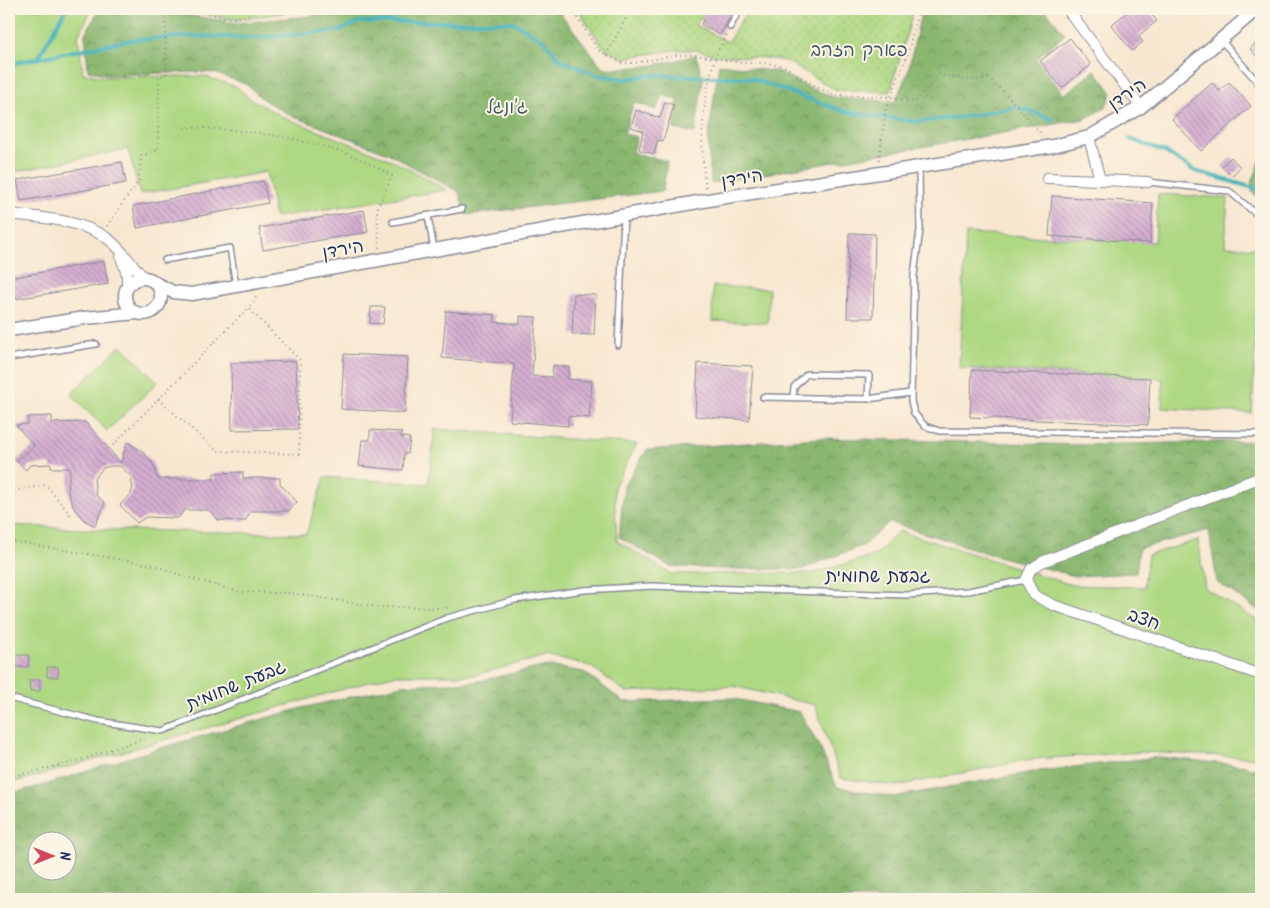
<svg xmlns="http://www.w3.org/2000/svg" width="1270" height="908" viewBox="0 0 1270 908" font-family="Kalam,'Playpen Sans Hebrew',sans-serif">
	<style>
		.green { fill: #afd883; stroke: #658470 }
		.forest { fill: url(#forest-crowns); stroke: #537468; fill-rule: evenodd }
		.park { fill: url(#park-dots); stroke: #658470 }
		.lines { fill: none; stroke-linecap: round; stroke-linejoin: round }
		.stream { stroke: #42b2ba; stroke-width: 4 }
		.building { fill: url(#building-back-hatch) }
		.service-casing { stroke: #8a8b97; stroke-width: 8 }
		.minor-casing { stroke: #8a8b97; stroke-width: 12 }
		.tertiary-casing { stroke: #8a8b97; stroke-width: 15 }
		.path { stroke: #8a8b97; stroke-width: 2; stroke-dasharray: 1 4; stroke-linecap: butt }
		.service { stroke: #fff; stroke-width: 5 }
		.minor { stroke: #fff; stroke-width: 10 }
		.tertiary { stroke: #fff; stroke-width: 12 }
		.labels { text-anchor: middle; stroke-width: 4; stroke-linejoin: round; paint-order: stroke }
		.park-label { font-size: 18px; fill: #405967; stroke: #fcf5e5 }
		.street-label { font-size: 18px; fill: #1b2f5e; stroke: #fcf5e5 }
	</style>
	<defs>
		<pattern id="forest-crowns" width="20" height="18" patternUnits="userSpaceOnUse" patternTransform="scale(1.25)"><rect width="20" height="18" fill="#8bb871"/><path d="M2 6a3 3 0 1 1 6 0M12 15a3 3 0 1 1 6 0" fill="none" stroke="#719660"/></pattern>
		<pattern id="park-dots" width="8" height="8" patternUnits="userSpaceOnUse" patternTransform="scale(1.25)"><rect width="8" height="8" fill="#afd883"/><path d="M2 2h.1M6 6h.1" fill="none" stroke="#96ba74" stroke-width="1.8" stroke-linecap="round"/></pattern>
		<pattern id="building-back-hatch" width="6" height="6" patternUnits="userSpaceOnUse" patternTransform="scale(1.25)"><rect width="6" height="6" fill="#d6afd1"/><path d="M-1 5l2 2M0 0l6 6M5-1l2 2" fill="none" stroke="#ad8fad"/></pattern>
	</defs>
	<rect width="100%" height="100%" fill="#fcf5e5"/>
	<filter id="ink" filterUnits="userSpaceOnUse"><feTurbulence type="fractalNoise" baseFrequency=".02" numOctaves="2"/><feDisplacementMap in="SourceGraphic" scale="10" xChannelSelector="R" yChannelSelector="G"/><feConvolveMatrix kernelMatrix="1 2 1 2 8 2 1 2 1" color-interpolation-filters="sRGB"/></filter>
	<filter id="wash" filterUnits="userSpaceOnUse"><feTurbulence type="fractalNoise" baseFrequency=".0096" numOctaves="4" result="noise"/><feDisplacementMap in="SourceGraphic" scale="20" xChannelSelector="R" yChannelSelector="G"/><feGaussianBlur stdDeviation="1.12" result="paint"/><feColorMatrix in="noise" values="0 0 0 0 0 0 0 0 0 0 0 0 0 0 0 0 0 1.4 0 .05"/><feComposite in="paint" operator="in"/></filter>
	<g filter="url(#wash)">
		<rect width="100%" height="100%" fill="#f8e7d0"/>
		<path class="green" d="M9,9H103L91,11L78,36L83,73L103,77L204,76L237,87L249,98L283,117L392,160L447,190L275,217L266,172L140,194L128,149L9,173Z
			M177,9H307L237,20Z
			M1158,194L1228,198L1225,246L1260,248L1252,413L1162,408L1163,379L959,368L966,233L1155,242Z
			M713,286L769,289L768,323L712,321Z
			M121,345L158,382L107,431L71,394Z
			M435,429L637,444L614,487L617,541L671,574L814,573L876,555L899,531L1072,585L1144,587L1148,555L1198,540L1205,588L1261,623V758L1143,752L1033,759L896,786L841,778L815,705L733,686L626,692L590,666L546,656L475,675H393L9,784V525L81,529L306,534L325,477L428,484Z"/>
		<path class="forest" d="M333,9H547L560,13L603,68C634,70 666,64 696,55L703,80L695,133L674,129L678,100L662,95L656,110L634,102L624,134L637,137L633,153L667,161L663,191L466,215L459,192L388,153L290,115L264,100L246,84L214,73L199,72L108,75L88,70L85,34L98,12L132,10L179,14L238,23L312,16Z
			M922,9H1045L1065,34L1036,59L1064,95L1095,70L1112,93L1105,108L1084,119L711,183L708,140L719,64L779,72L805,86L837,98L895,102L908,72Z
			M1261,159V203L1250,188Z
			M821,438L1082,445L1261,441V612L1217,582L1209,530L1139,548L1136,573L1075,576L990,554L889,522L864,545L802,569H720L669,566L619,537L624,486L647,450Z
			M547,666L584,672L624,702L730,698L800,712L821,750L837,787L893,797L1039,771L1159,757L1246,766L1261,772V899H9V794L44,785L156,749L302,708L402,685L474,682ZM68,840V870H38V840Z"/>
		<path class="park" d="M578,9H707L696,25L728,42L748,9H829L833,11L834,9H914L890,92L836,90L786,61L764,58L715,55L697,50H675L623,58L602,46Z"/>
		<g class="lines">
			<path class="stream" d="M38,58L66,9
				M9,64L130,40L193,36L251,38L338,31L359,22H513L542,39L561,60L597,75L626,79L651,75L750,78L846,112L916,122L956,118L1017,107L1052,119
				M1130,139L1165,152L1195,171L1261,190"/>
		</g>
		<g id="blocks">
			<path class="building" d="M710,9H734L720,35L701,24Z
				M1131,9H1147L1157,21L1138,36L1143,42L1132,51L1111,25Z
				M1070,38L1091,65L1062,88L1040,61Z
				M1261,38V61L1250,49Z
				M1229,82L1251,106L1201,151L1172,119L1212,83L1219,91Z
				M665,102L674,105L663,141L658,140L654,154L639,150L643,131L631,127L636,110L660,118Z
				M1231,157L1240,167L1232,176L1222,166Z
				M122,162L126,183L21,201L17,180Z
				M263,181L268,203L137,228L133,206Z
				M1052,196L1153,203L1150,243L1049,236Z
				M364,210L368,232L263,250L259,228Z
				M849,233L875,234L873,318H847Z
				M104,261L108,284L9,300V278Z
				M574,294L596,295L594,335L572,334Z
				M371,307H385L383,324L370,323Z
				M446,311L495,315L494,322L520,324V316L536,317L532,376L552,377L553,365L569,367L568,379L592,381L589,418L568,416V426L510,421L514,364L442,358Z
				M344,354L408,357L405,413L341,409Z
				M296,361L298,429L232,430L231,363Z
				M698,363L753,366L749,420L695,416Z
				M972,370L1150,378L1148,425L970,417Z
				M52,416V423L85,422L121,463L127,442L141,450L152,462L158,479H214V473L243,472V478H280V484L297,502L289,511H251L245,521L218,520L209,510H184L178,518L146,517L137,523L120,505L131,494L133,487L130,475L120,466H110L103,468L94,479L96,495L105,503L95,526L84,520L74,508L68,492L70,468H51V464L30,465L26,470L16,461L34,446L16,425L28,424V417Z
				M370,430L401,432V437L410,438L408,454H404L403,470L359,466L362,440H370Z
				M15,655H29L28,667H15Z
				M47,667H58V677H47Z
				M29,680H40V691H30Z"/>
		</g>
	</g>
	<g filter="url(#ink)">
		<use href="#blocks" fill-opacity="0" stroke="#8a8b97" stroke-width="1"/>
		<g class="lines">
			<defs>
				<path id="service" d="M730,27L740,9
					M1221,40L1260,85
					M919,169L920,230L914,275L911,401L914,413L925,426L939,431L1261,434
					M1148,182L1229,191L1261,218
					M428,216L434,250
					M393,222L462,209
					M165,260L230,248L236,286
					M618,345L624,216
					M9,358L96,344
					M763,397L868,399L910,393
					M793,397L794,387L807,374L869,375L868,399
					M9,698L98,721L163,731L447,618L515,600L584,590L651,586L906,595L968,591L1026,580"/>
				<path id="minor" d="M1067,9L1141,107
					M1089,137L1100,180L1148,182
					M1047,178L1100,180
					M9,214C41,218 79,219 107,238C121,248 132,265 144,278
					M121,257L127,274V288
					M1261,477L1042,562L1031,569L1026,580L1034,595L1053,605L1261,675"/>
				<path id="tertiary" d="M125 296a18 18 0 1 1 36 0a18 18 0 1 1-36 0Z
					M155,283L173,292L192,294L720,198L1053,146L1089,137L1141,107L1257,9
					M9,330L85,318L137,313"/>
			</defs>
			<use href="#service" class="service-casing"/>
			<use href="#minor" class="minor-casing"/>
			<use href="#tertiary" class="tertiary-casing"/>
			<path class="path" d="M200,9C215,19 244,21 258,9
				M572,9L598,50L622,63H635L675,55H696L742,63H763L784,66L817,87L835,95L890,97L915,102L939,74L965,80L990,79L1008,96L1043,136
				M606,55L631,9
				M179,127C247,129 335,139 392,176L377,209L379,249
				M879,160L886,108L906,59L919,9
				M706,187C699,146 702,102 714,61C716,52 723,43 727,34
				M107,226L139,180L141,156L158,150L159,76L166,75L165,9
				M158,399L217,451L299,454L300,360L248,308
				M113,445L254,302L256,296
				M9,492L46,485L72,517
				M9,541L154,565L182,576L241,592L291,593L378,607L449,608
				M9,777L71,763L146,738"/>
			<use href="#service" class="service"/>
			<use href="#minor" class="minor"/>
			<use href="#tertiary" class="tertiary"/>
		</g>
	</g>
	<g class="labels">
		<g class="park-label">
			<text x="859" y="56">פארק הזהב</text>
			<text x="507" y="113">ג'ונגל</text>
		</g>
		<g class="street-label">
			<text transform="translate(1127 94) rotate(-35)" y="6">הירדן</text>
			<text transform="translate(742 178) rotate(-9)" y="6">הירדן</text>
			<text transform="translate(343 249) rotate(-10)" y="6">הירדן</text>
			<text x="878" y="582">גבעת שחומית</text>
			<text transform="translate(1144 619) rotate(19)" y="6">חצב</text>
			<text transform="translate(236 685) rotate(-22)" y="6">גבעת שחומית</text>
		</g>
	</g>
	<rect width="1270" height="908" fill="none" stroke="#fcf5e5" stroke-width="30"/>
	<g transform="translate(52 856) rotate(90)"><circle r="24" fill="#fcf5e5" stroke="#a2a6af"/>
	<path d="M0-4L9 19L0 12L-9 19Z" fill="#d1495b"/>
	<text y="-8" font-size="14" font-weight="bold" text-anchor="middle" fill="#1b2f5e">N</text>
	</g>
</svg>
